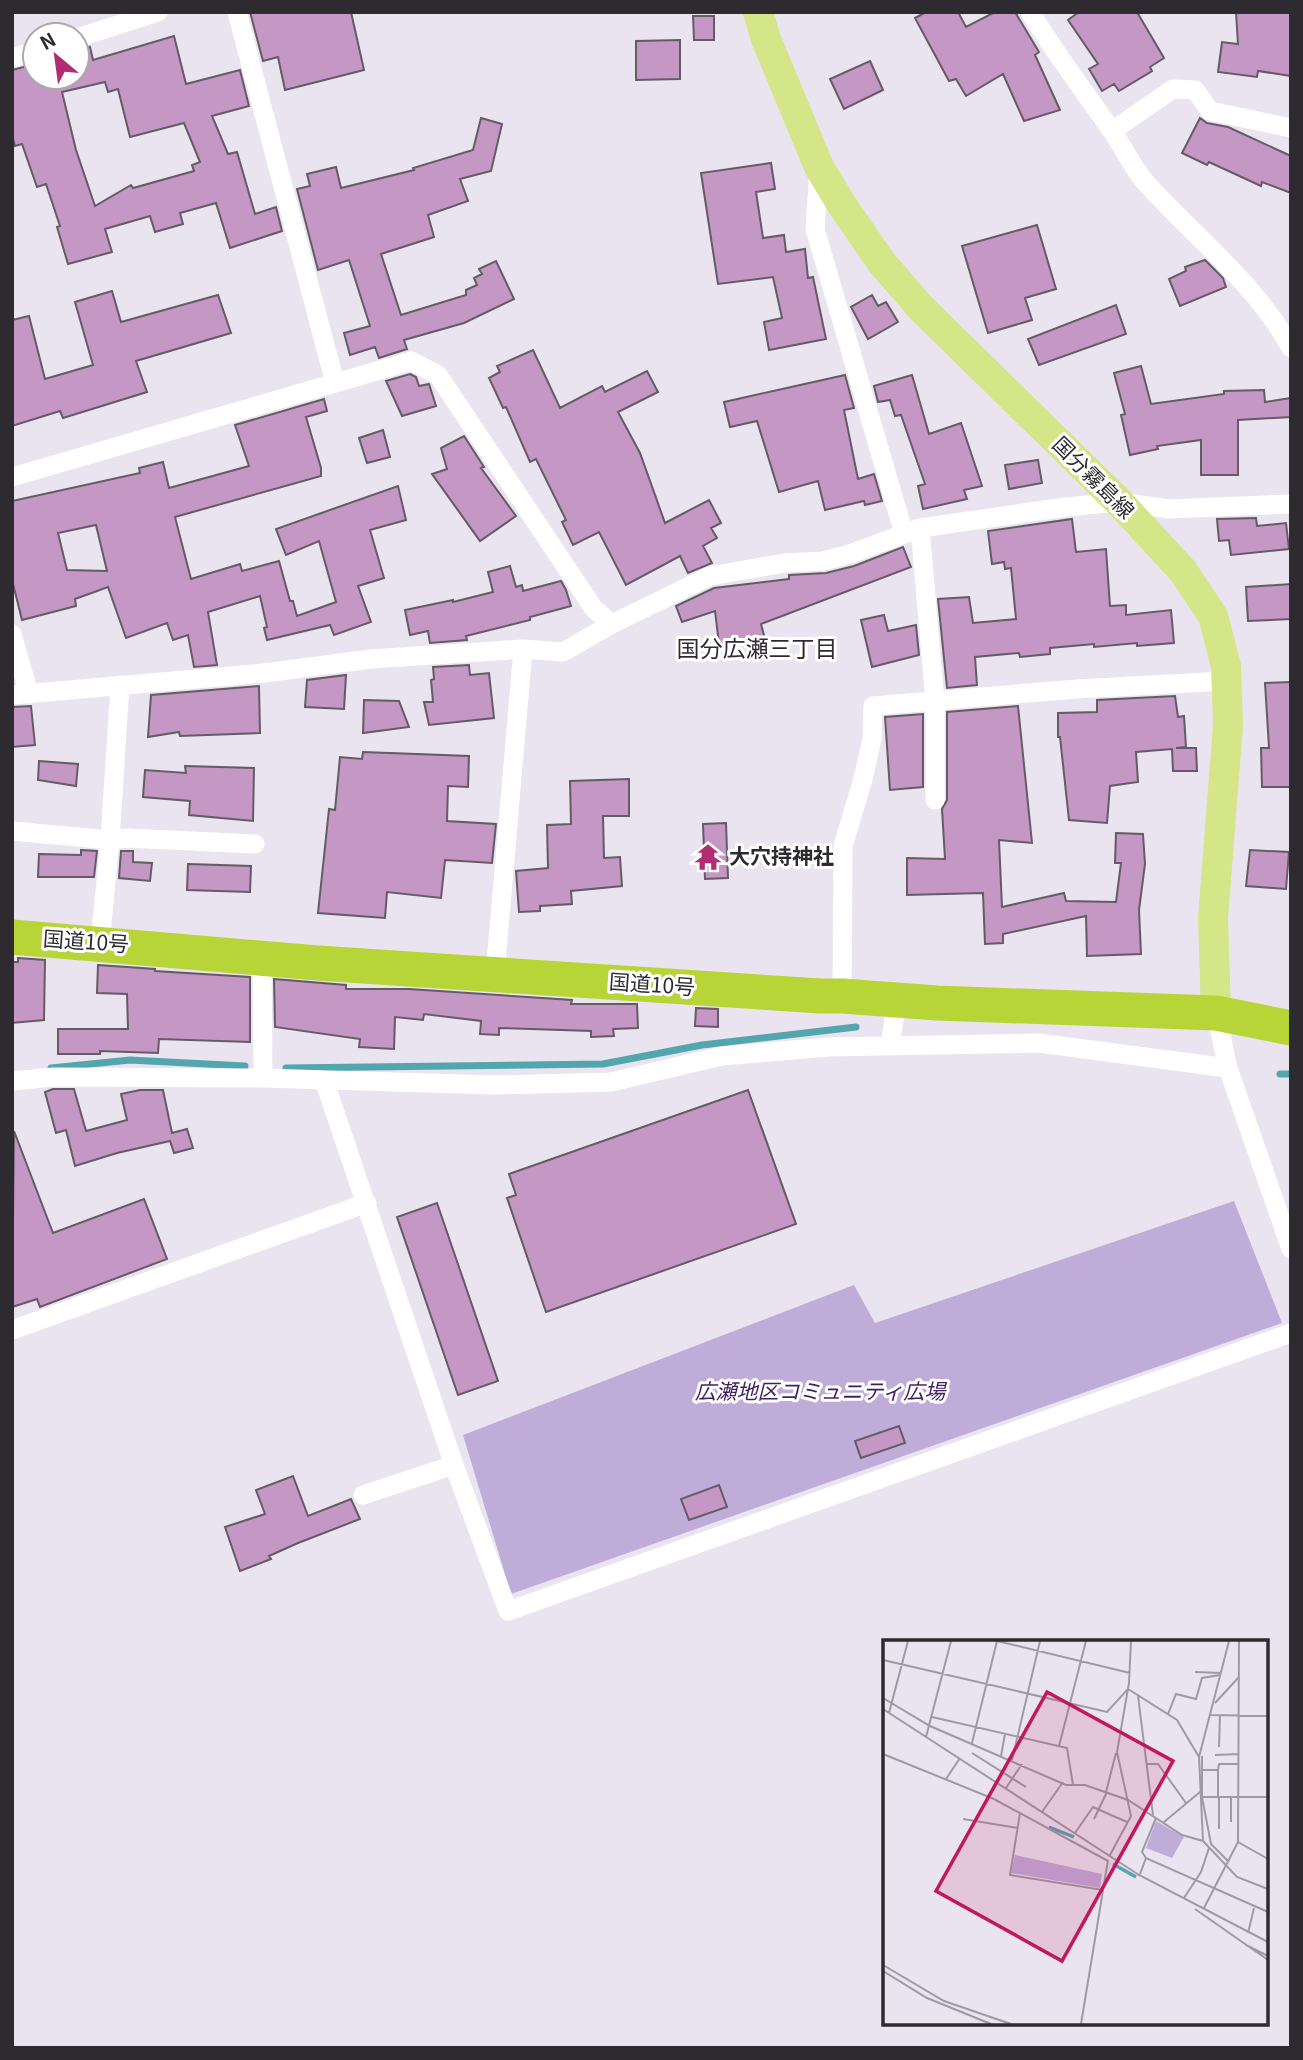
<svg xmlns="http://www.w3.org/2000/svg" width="1303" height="2060" viewBox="0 0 1303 2060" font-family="Georgia,'Noto Sans JP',serif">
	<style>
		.green { fill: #c0acd9 }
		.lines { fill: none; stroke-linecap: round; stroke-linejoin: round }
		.stream { stroke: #53a5ae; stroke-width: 7 }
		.building { fill: #c497c4; stroke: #645b64; stroke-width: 2; fill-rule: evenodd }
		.street { stroke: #fff; stroke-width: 19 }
		.primary { stroke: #d4e687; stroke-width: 30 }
		.highway { stroke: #b8d537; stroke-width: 35 }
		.labels { text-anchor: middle; stroke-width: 6; stroke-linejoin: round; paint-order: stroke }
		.street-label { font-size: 21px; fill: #2d2b30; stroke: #fff }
		.poi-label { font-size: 21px; font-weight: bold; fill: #2d2b30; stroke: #fff; text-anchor: start }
		.park-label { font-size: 21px; font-style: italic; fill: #411f5f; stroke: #fff }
		.neighbourhood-label { font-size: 23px; fill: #2f2b35; stroke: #fff }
		.inset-river { fill: none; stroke: #53a5ae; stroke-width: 3.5 }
		.inset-road { fill: none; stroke: #9e9aa4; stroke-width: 2 }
		.view { fill: #c2185b; fill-opacity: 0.15; stroke: #c2185b; stroke-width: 3.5 }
		.inset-edge { fill: none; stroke: #2d2b30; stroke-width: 3.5 }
	</style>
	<rect width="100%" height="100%" fill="#eae4f1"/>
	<path class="green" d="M1234,1201L1282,1323L511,1594L463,1435L854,1285L875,1323Z"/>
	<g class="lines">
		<path class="stream" d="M51,1068L130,1060L245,1066
			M286,1068L603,1064L702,1045L856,1027
			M1280,1074H1291"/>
	</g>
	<path class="building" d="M250,12H351L364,70L285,90L278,57L263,61Z
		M926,12H958L966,27L995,12H1015L1039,52L1035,55L1060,110L1024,121L1003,74L966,96L956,79L949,81L915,18Z
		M1079,12H1137L1164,58L1150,67L1152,71L1119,91L1114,84L1102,91L1089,69L1098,64L1068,20Z
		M1236,12H1291V76L1258,71L1257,77L1218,72L1222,42L1238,44Z
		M693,16H714V40H694Z
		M174,36L186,84L240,70L249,106L212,116L228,154L237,152L255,214L276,207L282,231L230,248L216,203L180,213L183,224L155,232L150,216L105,229L112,252L68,264L57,227L60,226L46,184L37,187L22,144L15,146L12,135V70L35,64V77H77V50L90,47L93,60ZM105,82L108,92L118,89L130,137L184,123L200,162L192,165L194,171L133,188L131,185L95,206L76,150L62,92Z
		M680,40V79L636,80V41Z
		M870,61L883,90L844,109L830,79Z
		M481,118L502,124L491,171L460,179L468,201L428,215L434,237L381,254L401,315L466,295V290L477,285L474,278L482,274L479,269L496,261L514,299L464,323L404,340L407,349L379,358L375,347L350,355L344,333L370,326L349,260L318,270L297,189L310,186L307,174L336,167L341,188L414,170L413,168L473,150Z
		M1200,118L1207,123L1228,127L1291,156V193L1262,182L1261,186L1209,162L1207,165L1182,153Z
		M771,163L775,189L756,192L763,238L784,235L786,252L805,249L808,278L813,277L826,339L769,350L764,322L782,318L773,277L718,284L701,173Z
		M1037,225L1056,289L1025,298L1032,320L988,333L962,246Z
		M1205,260L1223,278L1226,287L1180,306L1169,279L1186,271L1185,267Z
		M112,291L121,322L218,295L231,333L136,361L147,392L63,418L60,411L12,426V320L29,316L45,379L93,365L75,302Z
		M872,295L878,306L886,302L898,322L868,339L851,307Z
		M1116,305L1126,334L1039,365L1028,339Z
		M533,350L560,408L602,386L605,392L647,371L658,392L618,412L640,453L665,523L709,500L721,523L711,528L717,538L703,546L712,563L688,573L680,556L626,585L599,532L573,545L562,522L566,520L536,459L530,462L506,407L503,408L489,378L500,372L497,366Z
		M1141,366L1151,404L1224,394V391L1264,390L1265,402L1291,398V417L1238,420V475H1201V440L1157,446L1158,449L1130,455L1121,415L1125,414L1114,373Z
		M410,374L416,377L419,386L429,384L436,406L402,416L386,381Z
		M845,375L854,408L844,410L858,479L874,474L882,501L865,505L864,501L825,510L818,481L779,492L757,421L730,427L724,402Z
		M912,375L929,434L961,423L982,486L964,490L967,499L923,509L918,486L925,484L901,415L895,416L890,400L878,402L874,386Z
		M324,399L327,411L306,417L321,468V476L175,517L191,579L240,564L242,571L279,561L290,601H293L297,616L336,602L319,541L286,555L276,529L398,486L406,520L370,530L384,578L358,586L371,622L334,635L330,625L267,640L264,628L267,627L260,596L208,612L217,665L194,667L188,635L173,640L167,623L126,638L108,587L75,599L76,606L22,620L12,580V501L140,473L139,468L163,462L169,488L249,466L235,425ZM96,525L107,571L67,570L58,533Z
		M383,430L390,457L367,463L359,438Z
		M464,436L484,467L481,468L516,516L480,541L432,474L447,469L441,448Z
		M1038,460L1042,483L1009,489L1005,465Z
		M1256,518L1257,526L1286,523L1289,549L1231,555L1229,540L1219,541L1217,519Z
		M1072,519L1076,552L1106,549L1110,606L1126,605V615L1171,610L1174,643L1137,646V643L1094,647V644L1050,648V654L1020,657L1019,653L975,657L977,685L947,688L938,599L969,597L973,623L1016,619L1011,568L1005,569L1004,562L992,564L988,531Z
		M903,547L911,567L761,624L765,639L719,644L715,611L682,622L676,606L714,588L789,579V575L826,573L854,566Z
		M510,566L516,587L522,585L523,591L561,581L566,590L571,606L530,617V620L466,636L467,640L430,643L428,631L410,635L405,610L453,600V602L493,592L488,572Z
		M1291,584V619L1248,621L1246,587Z
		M884,615L888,631L916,625L919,655L872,667L861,620Z
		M469,665L470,675L489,673L494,718L429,725L424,702H433L431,680L434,679L433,667Z
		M346,675L344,709L305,707L307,680Z
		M1291,682V787H1262L1261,748H1269L1265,683Z
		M259,686L260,733L180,736L179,732L148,737L151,695Z
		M1175,696L1178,717L1184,716L1186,747L1176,748H1196L1197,771H1173L1172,749L1136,752L1138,782L1110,786L1107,823L1069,820L1060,737H1058V713L1097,712V700Z
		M364,700L399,701L409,727L363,733Z
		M31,706L35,745L12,747V707Z
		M1018,706L1032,843L999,840L1002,907L1064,893L1066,901L1116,902L1121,863H1115L1116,833L1143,834L1145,864L1139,910L1141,954L1087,956L1086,916L1003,934V943L985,944L983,893L907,895V858L945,859L942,809L947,800V712Z
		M923,714V787L890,790L885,717Z
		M363,752L469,756L468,787L448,786L447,821L496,824L492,863L445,860L441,898L387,892L385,918L318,913L329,809L335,810L340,757L362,759Z
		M39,761L78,764L76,786L38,780Z
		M185,766L254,768L253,821L189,815L190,801L143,797L145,770L186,773Z
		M629,779V816H603L604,858L620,857L622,886L571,891L572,904L540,906V911L519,912L516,871L548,868L547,825L571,824L570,781Z
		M726,823L728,878L705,879L703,824Z
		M81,850L97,851L94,877H38L39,854L81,855Z
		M1250,850L1289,852L1286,889L1246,886Z
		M121,851H133V862L152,863L150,881L119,878Z
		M188,864L251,866L250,892L187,890Z
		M18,958L45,960L44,1020L12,1023V962H18Z
		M98,965L155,969V971L250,977V1042L159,1039L158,1053L100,1051V1054H58V1029H128L127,994L97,993Z
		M274,979L346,985V989H409L572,1000L571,1004H637L638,1028L613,1029L614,1036L591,1037V1031L499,1028V1035L480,1034L481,1021L424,1014L423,1020L395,1017L394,1049L359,1047L360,1039L275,1027Z
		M696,1008L718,1009V1027L695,1026Z
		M53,1089H74L86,1131L127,1120L121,1094L140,1090H163L172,1133L187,1129L193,1148L174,1153L170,1141L117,1153L75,1166L66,1130L56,1133L45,1092Z
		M748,1090L796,1224L546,1312L507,1198L516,1195L509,1174Z
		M14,1131L53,1233L144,1199L167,1259L40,1307L37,1299L12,1307Z
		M437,1203L498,1381L458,1395L397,1217Z
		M899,1426L905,1443L861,1458L855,1441Z
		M293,1476L308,1516L351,1499L360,1519L298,1543L269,1556L271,1559L240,1571L225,1527L265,1514L256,1490Z
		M719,1485L727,1507L689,1520L681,1499Z"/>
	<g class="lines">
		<path class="street" d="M237,12L335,383
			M1030,12C1055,53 1084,91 1112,131C1124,148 1133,169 1147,184C1196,238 1256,284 1291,348
			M77,38L158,12
			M12,58L35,51
			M1112,131L1173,89L1195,90L1210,111L1291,128
			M819,170L815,229L904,534
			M12,477L411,361L438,375L594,609L612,624
			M920,528L935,702V800
			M12,634L29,694
			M12,695L264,673L371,659L523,649L563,652L612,624L710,576L785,563L823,561L850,554L920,528L1066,507L1119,502L1168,509L1291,504
			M12,831L110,840L127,838L255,844
			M100,943L110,840L120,685
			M262,958L263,1078
			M495,975L523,649
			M842,996L843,846L863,779L872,739L873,706L1077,689L1226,681
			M1216,1013L1228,1068L1291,1249
			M890,1046L897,1000
			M324,1080L454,1465L508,1611L1291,1333
			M12,1081L53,1077L263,1078L495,1085L611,1082L722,1056L828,1047L1039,1043L1228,1068
			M12,1330L367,1203
			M363,1495L454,1465"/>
		<path class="primary" d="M758,12L766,39L819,167L842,205L882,263L921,308L1119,502L1183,571L1213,616L1226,666L1228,725L1213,918L1216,1013"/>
		<path class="highway" d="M12,937L318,963L820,996H842L937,1003L1216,1013L1291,1028"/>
	</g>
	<defs>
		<symbol id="temple-bare" viewBox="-9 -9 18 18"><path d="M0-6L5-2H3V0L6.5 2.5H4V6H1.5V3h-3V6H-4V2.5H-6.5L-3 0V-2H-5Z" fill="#b22c71" stroke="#fff" stroke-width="2.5" paint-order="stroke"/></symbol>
	</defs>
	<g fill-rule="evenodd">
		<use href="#temple-bare" x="689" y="838" width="38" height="38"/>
	</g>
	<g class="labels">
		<g class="street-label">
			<text transform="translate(1093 478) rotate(45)" y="7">国分霧島線</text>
			<text transform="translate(86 942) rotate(4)" y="7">国道10号</text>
			<text transform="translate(652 985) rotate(4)" y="7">国道10号</text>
		</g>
		<g class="poi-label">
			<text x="729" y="864">大穴持神社</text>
		</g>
		<g class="park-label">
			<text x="820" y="1399">広瀬地区コミュニティ広場</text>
		</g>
		<g class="neighbourhood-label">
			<text x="757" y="657">国分広瀬三丁目</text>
		</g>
	</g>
	<g transform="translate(883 1640)">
		<rect width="385" height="385" fill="#eae4f1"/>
		<path d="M273,181L301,197L289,218L263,208ZM132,215L219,234L217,248L128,233Z" fill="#c0acd9"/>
		<path class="inset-river" d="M166,187L191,197M230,224L253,237"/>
		<path class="inset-road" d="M114,1L247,33M0,20L224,72L245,49L294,80L316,117L320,201M312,32L338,33M255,56L270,175M0,58L47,86L183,145H202L245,160L299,195L320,201L354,237L385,249M332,63L356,37M0,69L256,235L385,302M6,73L25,1M285,74L293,54L313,59L319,38L337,35M328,75L385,76M49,77L184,108L190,145M43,97L68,1M89,103L114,1M176,106L203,1M336,107L337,75M89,113L143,147M0,114L111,159L225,221M332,115L356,114M118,116L122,94M319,116V157H385M316,117L346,1M129,120L157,1M264,124H275L303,163M320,130H335V157M335,130L336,124H356M63,139L77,118M123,148L139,124M223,152L233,113M319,157L328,204L346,222M348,157V182M159,172L180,142M137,173L127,235L220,250M80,179L135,188M211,179L224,152M281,182L317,152M336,189V157M192,193L210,167L244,182M355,202L385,219M227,215L248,176L234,112L246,43L248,1M263,218L259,212L273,178M257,234L263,218L385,272M301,258L318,232L326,208M321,268L355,202L356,1M312,269L385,320M365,293L371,268M363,305L385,316M0,325L61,361L128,384M0,331L44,358L108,384M198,384L225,220"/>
		<path class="view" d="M164,52L290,121L179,321L53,251Z"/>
		<rect width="385" height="385" class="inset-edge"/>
	</g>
	<rect width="1303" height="2060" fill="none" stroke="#2d2b30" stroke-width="28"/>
	<g transform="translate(56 56) rotate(331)"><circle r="33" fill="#ffffff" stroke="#abaaac" stroke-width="2"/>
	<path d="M0-5L12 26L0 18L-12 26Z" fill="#b22c71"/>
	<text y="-10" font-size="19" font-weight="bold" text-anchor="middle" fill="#2d2b30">N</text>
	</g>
</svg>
